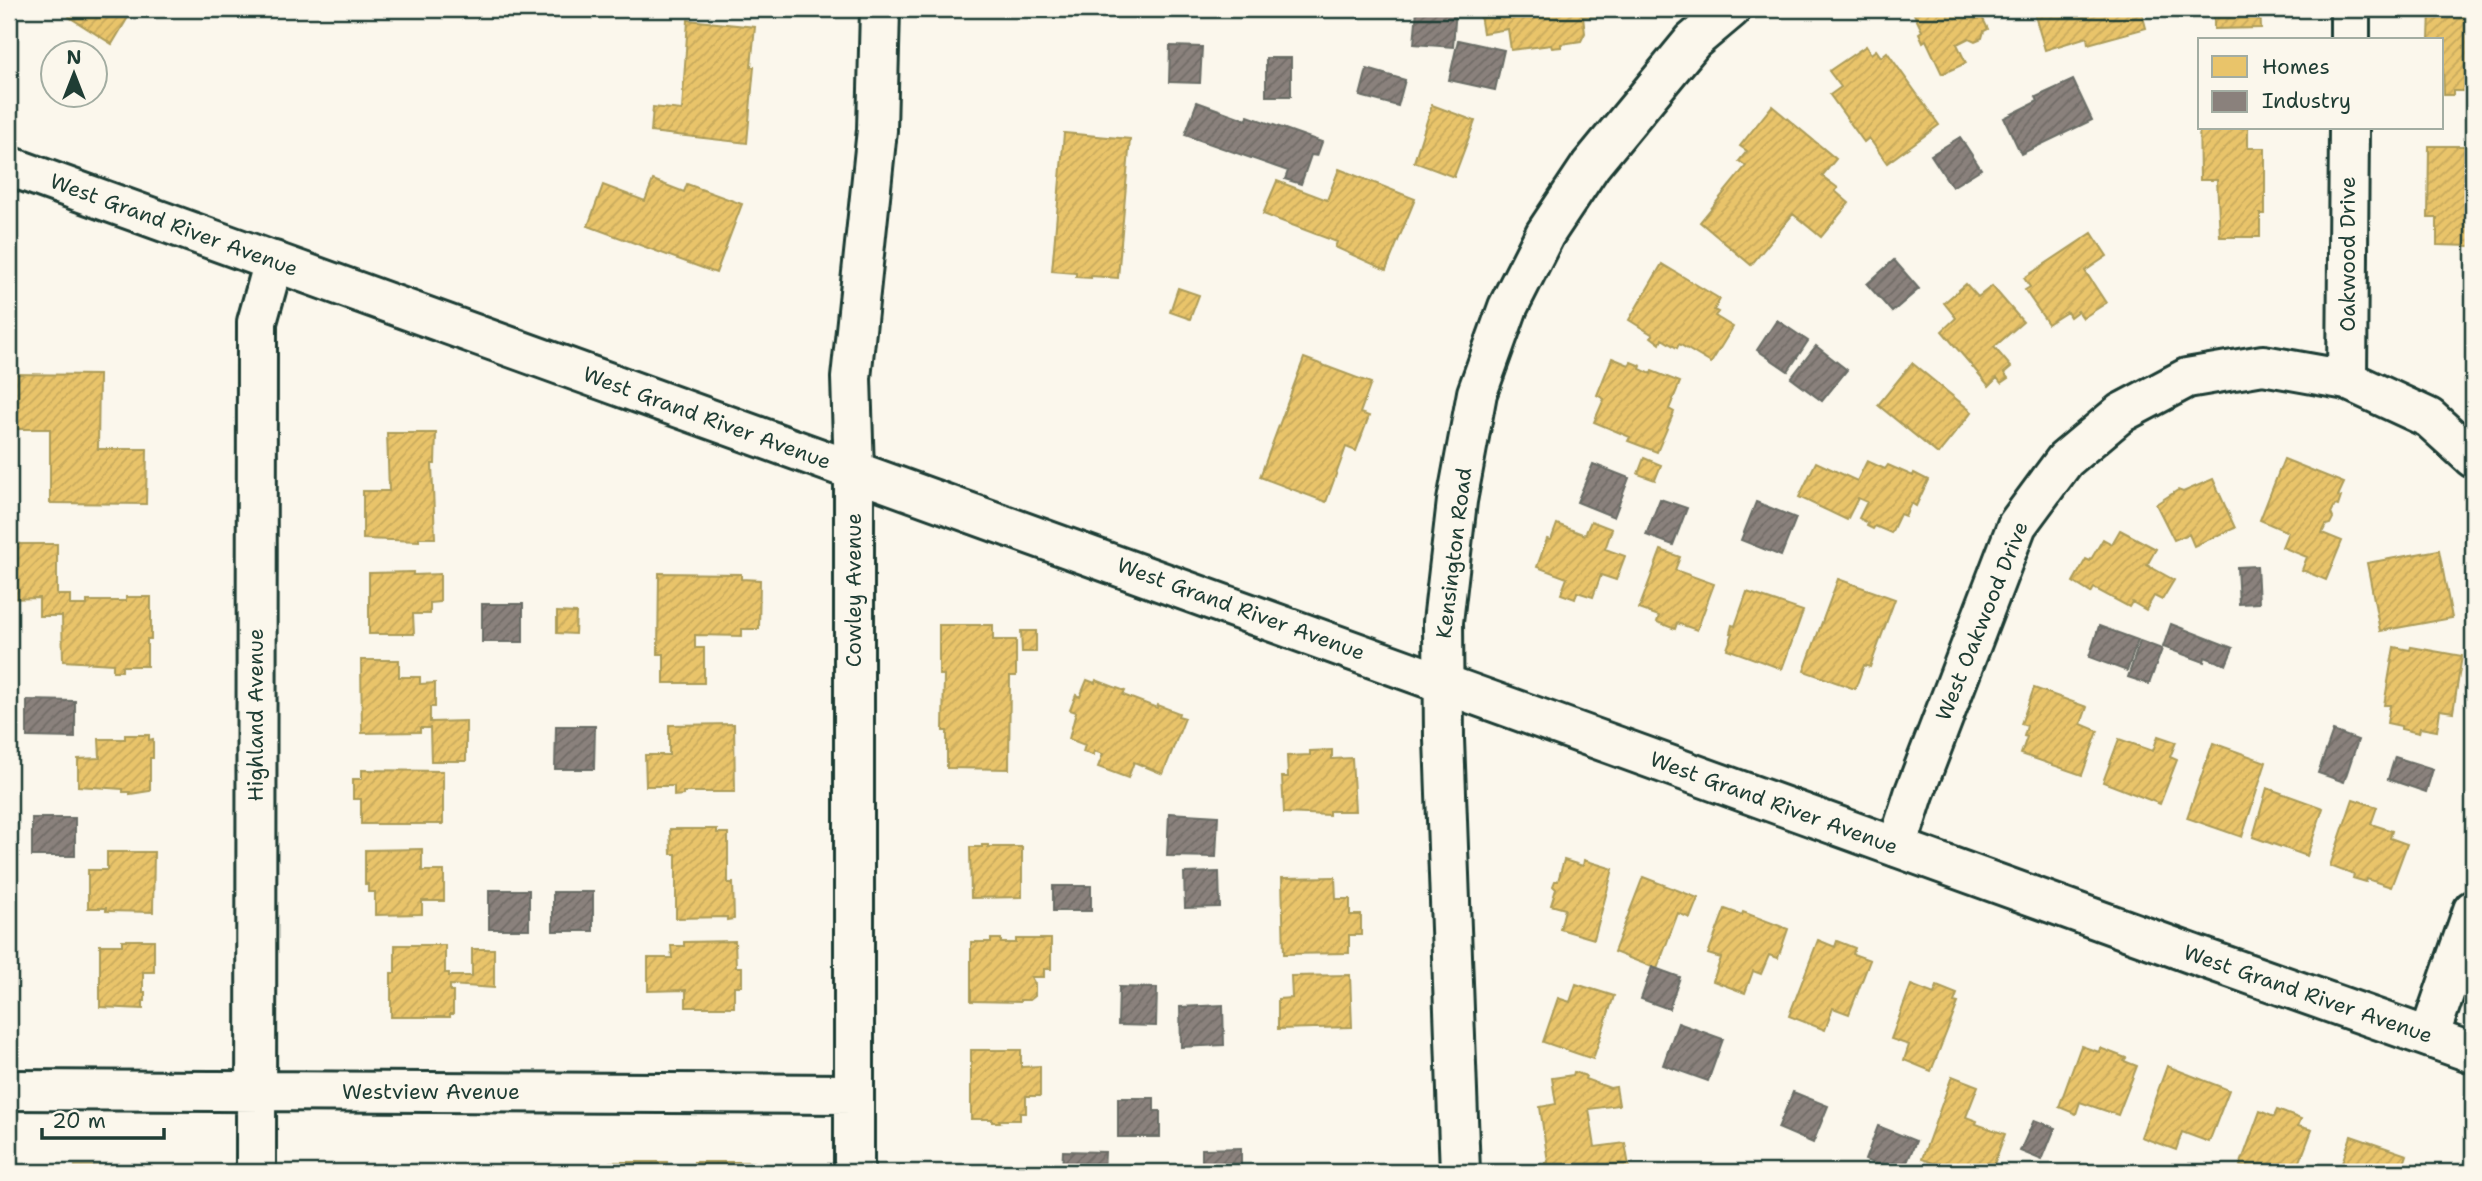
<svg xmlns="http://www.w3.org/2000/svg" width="2482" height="1181" viewBox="0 0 2482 1181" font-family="'Shantell Sans',sans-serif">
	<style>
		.homes { fill: url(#homes-hatch); stroke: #ac9c5a; stroke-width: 2 }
		.industry { fill: url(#industry-hatch); stroke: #6a6d66; stroke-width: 2 }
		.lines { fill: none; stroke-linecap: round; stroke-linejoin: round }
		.street-casing { stroke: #1f3d34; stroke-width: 44 }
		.primary-casing { stroke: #1f3d34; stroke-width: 44 }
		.street { stroke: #fbf7ec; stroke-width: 38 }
		.primary { stroke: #fbf7ec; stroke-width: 38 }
		.labels { text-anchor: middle; stroke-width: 7; stroke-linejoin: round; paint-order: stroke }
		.street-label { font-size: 21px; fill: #1f3d34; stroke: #fbf7ec }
	</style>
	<defs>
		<pattern id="homes-hatch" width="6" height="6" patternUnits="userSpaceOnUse" patternTransform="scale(1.75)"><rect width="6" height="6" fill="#e9c46a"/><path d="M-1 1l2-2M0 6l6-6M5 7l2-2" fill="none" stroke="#c7a95c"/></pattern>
		<pattern id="industry-hatch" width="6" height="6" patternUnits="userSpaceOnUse" patternTransform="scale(1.75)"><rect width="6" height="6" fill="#8a817c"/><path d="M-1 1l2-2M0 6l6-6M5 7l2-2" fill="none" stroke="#706b66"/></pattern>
	</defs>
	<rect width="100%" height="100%" fill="#fbf7ec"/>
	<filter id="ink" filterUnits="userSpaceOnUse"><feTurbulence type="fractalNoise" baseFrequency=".0143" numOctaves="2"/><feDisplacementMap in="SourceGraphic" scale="14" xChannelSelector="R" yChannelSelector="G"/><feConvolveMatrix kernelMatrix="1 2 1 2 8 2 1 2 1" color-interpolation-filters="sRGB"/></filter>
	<g filter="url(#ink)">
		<path class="homes" d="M74,9H133L112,44L69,17Z
			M1283,9H1307V14H1283Z
			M1479,9H1595L1596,16L1583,17L1585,33L1581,41L1561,44V47L1552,48L1551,45L1511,50L1508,29L1483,33Z
			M1924,9H1978L1988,29L1984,31L1982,38L1975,41L1969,38L1957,44L1966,63L1942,74L1926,40L1923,42L1919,33L1922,31L1914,14Z
			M2033,9H2141L2146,28L2088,44L2087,37L2045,50Z
			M2214,9H2260L2261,28L2214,29Z
			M2430,9H2473V99H2465V91H2453V95H2444L2442,40H2429Z
			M688,20L755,27L751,67H754L747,143L651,132L653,107L682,110Z
			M1866,46L1871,54L1876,50L1881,57L1887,52L1939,125L1887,163L1869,138L1864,142L1830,95L1841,87L1829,71Z
			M1432,105L1475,121L1454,177L1414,162Z
			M1772,106L1836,159L1822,176L1838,188L1835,191L1849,203L1821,237L1793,214L1751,265L1700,222L1746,166L1739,161L1747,151L1740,146Z
			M2199,114L2200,128H2248V148H2265V214H2260V237H2220L2217,180H2200Z
			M1064,133L1130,139L1118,278L1091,276V278L1076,277V273L1052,271Z
			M2429,146H2473V218H2471V246L2437,245V218H2428Z
			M1339,169L1415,199L1386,270L1335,247L1337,242L1263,214L1277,181L1327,200Z
			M653,180L684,192L687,184L742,204L716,273L588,226L603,185L645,201Z
			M2092,233L2107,256L2085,271L2106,303L2083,318L2078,311L2070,317L2067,312L2048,324L2025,290L2030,287L2024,278Z
			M1662,264L1720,299L1714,310L1718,312L1715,316L1733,327L1711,363L1679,344L1677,348L1662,339L1660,344L1651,337L1653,335L1629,320Z
			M1966,284L1978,297L1992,286L2023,322L1994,347L2011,367L2004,373L2008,378L2001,383L1997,378L1989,386L1942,331L1956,318L1944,303Z
			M1178,288L1199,295L1190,319L1170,312Z
			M1304,358L1371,383L1360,413L1369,416L1356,451L1346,447L1326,502L1260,477Z
			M1612,358L1629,365L1631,362L1641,366L1640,369L1651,374L1652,371L1680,382L1669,409L1674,412L1657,452L1628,441L1630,437L1594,422L1604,399L1597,395Z
			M1912,363L1972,412L1938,454L1878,405Z
			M9,374L99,375L98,449H147L146,504L50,503V429H9Z
			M387,433H436L435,464H432L435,538H419V541L363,539V491H389Z
			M1644,458L1661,465L1655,480L1638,474Z
			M2284,459L2344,483L2338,496L2341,497L2338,506L2335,505L2331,513L2333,518L2330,524L2326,525L2322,533L2342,541L2326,580L2302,570L2307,557L2282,547L2288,532L2260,520Z
			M1867,461L1885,469L1888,465L1913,476L1914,473L1928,480L1916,506L1911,503L1905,516L1900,514L1891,533L1875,526L1873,529L1867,526L1868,523L1859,518L1867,502L1858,498L1847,520L1799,497L1816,462L1857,481Z
			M2213,479L2235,528L2194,546L2189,534L2174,540L2156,504L2178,490L2183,492Z
			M1591,521L1612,529L1605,549L1625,556L1616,580L1601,575L1593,597L1577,592L1575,599L1561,594L1567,578L1537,567L1547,539L1551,540L1557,524L1585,535Z
			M2120,530L2156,549L2147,565L2174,580L2162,600L2154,596L2146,610L2132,602L2129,607L2094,588L2091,593L2073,582L2086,559L2090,561L2103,539L2112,544Z
			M9,544H57V595H70V605H87V601H126V597H151V639H147V666H122V671H113V664L63,661L62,616H39V598L9,599Z
			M1661,550L1680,557L1675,570L1714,584L1697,630L1677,623L1675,629L1657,622L1659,616L1639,609Z
			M2439,550L2452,618L2380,631L2367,563Z
			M413,572V575L440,574V602L430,603V614H413L414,634H369V573Z
			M659,573L741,574V579L760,580L759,629H742V636L695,635V648H704V683H664V654H658Z
			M1838,579L1895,599L1870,667L1864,665L1855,689L1804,671Z
			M1747,592L1803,611L1782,669L1727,649L1733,633H1730L1732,625L1735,626Z
			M557,612L576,613L575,634L557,633Z
			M939,625H993V640H1016V676H1010L1009,769L947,768V731H943L944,675H939Z
			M1021,631H1036V652H1022Z
			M2394,647L2410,650L2411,647L2462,656L2453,712L2440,710L2437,731L2420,728L2419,733L2401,729V726L2387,723L2390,705H2384Z
			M361,660H399V677H420V684L435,683V707H430V722L466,721V761H431L430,728H420V732L362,733Z
			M1087,680L1095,683L1096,680L1125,691L1123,695L1157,708L1158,705L1179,713L1178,716L1185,718L1163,774L1134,762L1128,778L1098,767L1103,754L1094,751L1093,755L1083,752L1085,745L1069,739L1076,712L1070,710L1076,695L1080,697Z
			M2034,688L2087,707L2081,724L2098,731L2082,775L2021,754L2027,737L2024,736L2027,726L2021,724Z
			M734,724L735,792H683V795L674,796V786H646L645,755H669V725Z
			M125,735H149V740L153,739V758H150V791L130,794V792H123V789L78,786V759L100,758L99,739H125Z
			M2158,736L2176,742L2170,757L2177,760L2160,804L2103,782L2119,739L2153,751Z
			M2213,743L2266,762L2242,837L2187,818Z
			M1332,750V759L1352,758L1355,811H1329V815L1284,813L1282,777H1288L1287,756L1310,755V751Z
			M362,770L443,771V824H361V799H353V779H362Z
			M2267,788L2323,808L2307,856L2253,837Z
			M2353,799L2377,807L2371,824L2392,831L2390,838L2407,844L2391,887L2367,879L2366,882L2353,878L2354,875L2330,866Z
			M670,829H717V833H728V883H733L734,919L727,920V917L676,918V854H671Z
			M982,845H988V847H1022V897L971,898L970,847H982Z
			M422,849V871H444V901H422V914L375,915V892H368V884H365V850Z
			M107,852H154L153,912L106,911V908H88V870H107Z
			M1564,860L1583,866L1584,860L1613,869L1594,939L1560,929L1565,909L1551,905L1556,889L1553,886L1555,881H1558Z
			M1335,877L1336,899H1350V915H1361V935H1349V953L1284,954L1282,878Z
			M1643,877L1698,898L1690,918L1678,913L1657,969L1614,952Z
			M1725,909L1742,915L1743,912L1788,929L1778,958L1769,955L1761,974L1753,971L1745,993L1713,981L1721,958L1708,954Z
			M991,939H1001V943H1016V939H1051V969H1044V977H1031L1035,984V996L1030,1000H1020V1002L971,1001V942H991Z
			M122,940H154V972H143V992H145V1001H143V1009L100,1007V945H122Z
			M1818,940L1835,947L1837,941L1855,948L1853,954L1870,960L1849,1014L1833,1008L1825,1030L1789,1016Z
			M735,941L736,967H742V986H734V1007H686V990L648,991V958H672L671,946H684V942Z
			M395,945H445V973H449V976H472V949H494V988L450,985V992H453V1014H450V1017H391V973H395Z
			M1350,975L1352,1027L1278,1029V999L1292,998L1291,976Z
			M1576,984L1614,996L1593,1059L1543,1042L1558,998L1570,1002Z
			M1911,985L1934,994L1937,986L1957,994L1954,1002L1958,1003L1931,1071L1904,1060L1909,1045L1891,1039Z
			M2081,1046L2099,1052L2100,1048L2126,1058L2124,1061L2137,1066L2118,1115L2080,1102L2076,1114L2059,1107Z
			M971,1050H1021V1067L1040,1066V1096H1026V1113H1020V1120H999L1000,1122H992V1119H971Z
			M2167,1066L2229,1090L2209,1142L2182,1132L2176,1150L2141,1137Z
			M1574,1072L1586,1076L1585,1079L1610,1088L1616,1087L1619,1105L1589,1109L1595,1147L1625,1143L1630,1172H1546L1545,1163L1548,1162L1540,1107L1556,1104L1552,1078L1573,1075Z
			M1952,1076L1978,1086L1966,1117L1977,1121L1976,1124L2005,1134L1991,1172H1958L1922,1159Z
			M2277,1110L2301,1119L2298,1126L2312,1130L2296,1172H2256L2240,1166L2260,1111L2274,1117Z
			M2351,1136L2407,1155L2401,1172H2339Z
			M610,1162H667V1172H610Z
			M694,1162H753V1172H694Z
			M75,1166H155V1172H75Z
			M1355,1166L1357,1172H1303V1167Z"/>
		<path class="industry" d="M1417,9H1456L1453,47L1414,44Z
			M1458,40L1504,50L1495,90L1449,80Z
			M1170,46L1202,47L1200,83L1169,82Z
			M1266,58H1291V96H1266Z
			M1367,69L1405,80L1398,106L1360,96Z
			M2073,80L2092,120L2021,154L2004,118L2038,101L2036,97Z
			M1197,102L1247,120L1248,116L1322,142L1317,156L1311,155L1301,184L1285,179L1288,171L1185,135Z
			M1960,137L1981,169L1952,187L1931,155Z
			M1894,260L1919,289L1892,312L1867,284Z
			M1777,320L1808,341L1788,371L1757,350Z
			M1816,346L1847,370L1822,401L1791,378Z
			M1593,464L1629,478L1614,517L1577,502Z
			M1660,499L1687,508L1673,545L1646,535Z
			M1756,502L1796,518L1781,556L1741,540Z
			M2257,566L2259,603L2239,604L2237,567Z
			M482,604H523V642H482Z
			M2171,624L2233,648L2226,665L2205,657L2204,662L2163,647Z
			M2099,626L2138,640L2127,671L2089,657Z
			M2140,641L2162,649L2149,684L2128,677Z
			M27,700L75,701V738L27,737Z
			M556,726H595L594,769H555Z
			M2333,731L2358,740L2344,782L2318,773Z
			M2395,757L2433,769L2426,792L2388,779Z
			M1169,813L1218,816L1216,857L1167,856Z
			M32,818H75V856H32Z
			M1219,872L1220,907L1185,908L1184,873Z
			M1053,886H1091V911H1053Z
			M489,890H529V929H489Z
			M553,892H593V931H553Z
			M1652,967L1680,977L1669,1009L1641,999Z
			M1119,987L1157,988L1156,1026L1118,1025Z
			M1223,1005L1224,1045L1181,1047L1180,1007Z
			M1678,1023L1723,1039L1708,1081L1663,1065Z
			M1793,1092L1828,1106L1813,1143L1778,1128Z
			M1118,1098H1154V1111H1160V1137H1118Z
			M2034,1120L2055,1128L2042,1160L2020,1151Z
			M1878,1126L1916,1141L1903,1172H1895L1865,1160Z
			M1241,1148V1172H1202V1149Z
			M1063,1151L1105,1152L1104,1172H1062Z"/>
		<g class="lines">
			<defs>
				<path id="street" d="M2350,40V9
					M2347,380L2349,128
					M1897,847L1914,794L2017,525L2065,460L2121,413L2187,378L2263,365L2347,380L2429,418L2473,458
					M2429,1037L2473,910
					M9,1090L854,1094
					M256,1172L257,322L274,261
					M854,1172V471L851,378L877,130L880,9
					M1460,1172L1444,739L1443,622L1457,501L1477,393L1508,307L1545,234L1591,165L1693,41L1731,9"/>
				<path id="primary" d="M9,166L2201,957L2473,1053"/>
			</defs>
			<use href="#street" class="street-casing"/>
			<use href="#primary" class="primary-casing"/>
			<use href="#street" class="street"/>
			<use href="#primary" class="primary"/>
		</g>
	</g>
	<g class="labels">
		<g class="street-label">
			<text transform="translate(174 225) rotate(20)" y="7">West Grand River Avenue</text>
			<text transform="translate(2348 254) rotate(-90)" y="7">Oakwood Drive</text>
			<text transform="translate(707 418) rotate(20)" y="7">West Grand River Avenue</text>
			<text transform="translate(1454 553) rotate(-83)" y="7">Kensington Road</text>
			<text transform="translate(854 590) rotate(-90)" y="7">Cowley Avenue</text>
			<text transform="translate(1241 609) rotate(20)" y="7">West Grand River Avenue</text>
			<text transform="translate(1982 621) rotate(-68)" y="7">West Oakwood Drive</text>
			<text transform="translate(256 715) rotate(-90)" y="7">Highland Avenue</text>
			<text transform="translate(1774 803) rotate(20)" y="7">West Grand River Avenue</text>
			<text transform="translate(2308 994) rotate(19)" y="7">West Grand River Avenue</text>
			<text x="431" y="1099">Westview Avenue</text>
		</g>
	</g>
	<rect width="2482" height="1181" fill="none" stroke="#fbf7ec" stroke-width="35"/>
	<rect x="18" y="18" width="2447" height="1146" fill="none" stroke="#1f3d34" stroke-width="2.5" filter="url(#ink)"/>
	<rect x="2198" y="38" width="245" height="91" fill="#fbf7ec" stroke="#a3ada2" stroke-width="2"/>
	<rect x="2212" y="56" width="35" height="21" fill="#e9c46a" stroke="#a3ada2" stroke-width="2"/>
	<text x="2262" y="74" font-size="21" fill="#1f3d34">Homes</text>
	<rect x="2212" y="91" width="35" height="21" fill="#8a817c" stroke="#a3ada2" stroke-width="2"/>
	<text x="2262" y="108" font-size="21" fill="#1f3d34">Industry</text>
	<g transform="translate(74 74)"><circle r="33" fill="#fbf7ec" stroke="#a3ada2" stroke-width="2"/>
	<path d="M0-5L12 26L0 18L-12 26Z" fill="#1f3d34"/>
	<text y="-10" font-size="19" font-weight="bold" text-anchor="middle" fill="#1f3d34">N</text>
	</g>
	<path d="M42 1128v10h122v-10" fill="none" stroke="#1f3d34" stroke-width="3.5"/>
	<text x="52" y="1128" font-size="21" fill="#1f3d34" stroke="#fbf7ec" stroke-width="5" paint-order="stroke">20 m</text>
</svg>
